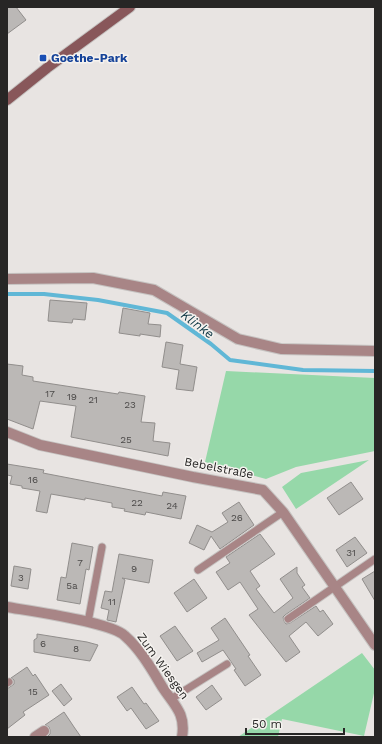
<svg xmlns="http://www.w3.org/2000/svg" width="382" height="744" viewBox="0 0 382 744" font-family="'Work Sans',sans-serif">
	<style>
		.green { fill: #96d8a9 }
		.lines { fill: none; stroke-linecap: round; stroke-linejoin: round }
		.stream { stroke: #60b7d6; stroke-width: 4 }
		.building { fill: #bbb8b6; stroke: #918e8c }
		.service-casing { stroke: #c5c2c0; stroke-width: 9 }
		.minor-casing { stroke: #c5c2c0; stroke-width: 12 }
		.secondary-casing { stroke: #c5c2c0; stroke-width: 12 }
		.service { stroke: #a88586; stroke-width: 7 }
		.minor { stroke: #a88586; stroke-width: 10 }
		.secondary { stroke: #88575a; stroke-width: 10 }
		.transit-dot { fill: #1a4fb4; stroke: #f5f2ef; stroke-width: 1.5 }
		.labels { text-anchor: middle; stroke-width: 3; stroke-linejoin: round; paint-order: stroke }
		.number-label { font-size: 10px; fill: #4c4a49 }
		.transit-label { font-size: 12px; font-weight: bold; fill: #164399; stroke: #f5f2ef; text-anchor: start }
		.street-label { font-size: 12px; fill: #272625; stroke: #f5f2ef }
		.water-label { font-size: 13px; font-style: italic; fill: #0c3643; stroke: #f5f2ef }
	</style>
	<rect width="100%" height="100%" fill="#e8e4e2"/>
	<path class="green" d="M226,371L375,378V451L296,467L266,479L205,462Z
		M369,460L296,509L282,487L301,473Z
		M362,653L375,670V689L364,736L282,719L278,737H238Z"/>
	<g class="lines">
		<path class="stream" d="M7,294H44L98,300L167,313L211,344L230,360L303,370L375,371"/>
	</g>
	<path class="building" d="M7,7H16L26,20L7,34Z
		M50,300L87,303L85,320L73,319L72,323L48,321Z
		M123,308L150,313L148,324L161,325L160,337L140,334V336L119,333Z
		M166,342L183,345L180,364L197,367L193,391L176,389L179,370L162,367Z
		M7,364L23,366L22,375L33,377V381L118,394L119,392L145,396L141,422L155,423L153,441L170,443L168,456L71,437L76,406L40,401L33,429L7,419Z
		M7,464L44,470L43,473L162,496L163,492L186,496L181,519L146,512L145,515L124,511L125,509L112,507V503L85,498V500L51,494L47,513L36,511L40,491L22,488V486L10,484L12,476L7,475Z
		M351,482L363,499L339,515L327,498Z
		M239,502L254,525L220,549L211,536L204,550L189,543L197,525L212,532L228,522L222,513Z
		M260,534L275,554L250,571L260,586L256,589L274,613L293,598L280,579L297,567V573L305,585L302,587L310,598L285,615L283,617L284,621L286,624L290,623L316,606L320,612L323,610L333,624L318,636L306,622L289,636L300,652L286,662L249,615L258,609L240,582L228,590L216,572L230,563L226,557Z
		M355,537L367,553L347,567L336,550Z
		M72,543L93,547L89,570L86,569L80,604L57,600L61,577L66,578Z
		M119,554L153,560L149,583L122,578L125,580L116,622L107,620L109,610L101,608L105,591L112,592Z
		M14,566L31,569L28,589L11,586Z
		M375,571V601L362,579Z
		M194,579L207,598L187,612L174,593Z
		M225,618L250,655L248,656L261,675L245,686L234,670L236,669L223,650L202,662L197,653L219,640L211,628Z
		M175,626L193,651L177,661L160,636Z
		M37,634L87,642L98,645L90,661L64,657L34,652V640L37,638Z
		M27,667L33,676L35,674L49,695L23,712L25,715L7,729V689L14,684V680L11,678Z
		M61,684L72,699L64,706L52,691Z
		M212,685L222,699L206,710L196,697Z
		M132,687L144,704L146,703L159,721L146,729L131,708L127,711L117,697Z
		M64,712L74,727L81,737H47L50,734V730L49,727L45,725Z"/>
	<g class="lines">
		<defs>
			<path id="service" d="M198,570L283,512
				M288,619L375,559
				M88,622L102,547
				M7,683L9,682
				M171,699L227,664"/>
			<path id="minor" d="M7,279L93,278L154,290L238,339L281,349L375,351
				M7,432L40,445L193,477L263,490L283,512L375,645
				M7,607C30,611 111,622 125,636C141,650 152,670 163,688C175,706 186,714 182,737
				M35,737L44,731"/>
			<path id="secondary" d="M7,100L47,68L130,7"/>
		</defs>
		<use href="#service" class="service-casing"/>
		<use href="#minor" class="minor-casing"/>
		<use href="#secondary" class="secondary-casing"/>
		<use href="#service" class="service"/>
		<use href="#minor" class="minor"/>
		<use href="#secondary" class="secondary"/>
	</g>
	<rect class="transit-dot" x="39" y="54" width="8" height="8" rx="2"/>
	<g class="labels">
		<g class="number-label">
			<text x="50" y="397">17</text>
			<text x="72" y="400">19</text>
			<text x="93" y="403">21</text>
			<text x="130" y="408">23</text>
			<text x="126" y="443">25</text>
			<text x="33" y="483">16</text>
			<text x="137" y="506">22</text>
			<text x="172" y="509">24</text>
			<text x="237" y="521">26</text>
			<text x="351" y="556">31</text>
			<text x="80" y="566">7</text>
			<text x="134" y="572">9</text>
			<text x="21" y="581">3</text>
			<text x="72" y="589">5a</text>
			<text x="112" y="605">11</text>
			<text x="43" y="647">6</text>
			<text x="76" y="652">8</text>
			<text x="33" y="695">15</text>
		</g>
		<g class="transit-label">
			<text x="51" y="62">Goethe-Park</text>
		</g>
		<g class="street-label">
			<text transform="translate(219 468) rotate(11)" y="4">Bebelstraße</text>
			<text transform="translate(163 666) rotate(54)" y="4">Zum Wiesgen</text>
		</g>
		<g class="water-label">
			<text transform="translate(198 324) rotate(37)" y="5">Klinke</text>
		</g>
	</g>
	<rect width="382" height="744" fill="none" stroke="#272625" stroke-width="16"/>
	<path d="M246 728v6h98v-6" fill="none" stroke="#272625" stroke-width="2"/>
	<text x="252" y="728" font-size="12" fill="#272625" stroke="#f5f2ef" stroke-width="3" paint-order="stroke">50 m</text>
</svg>
